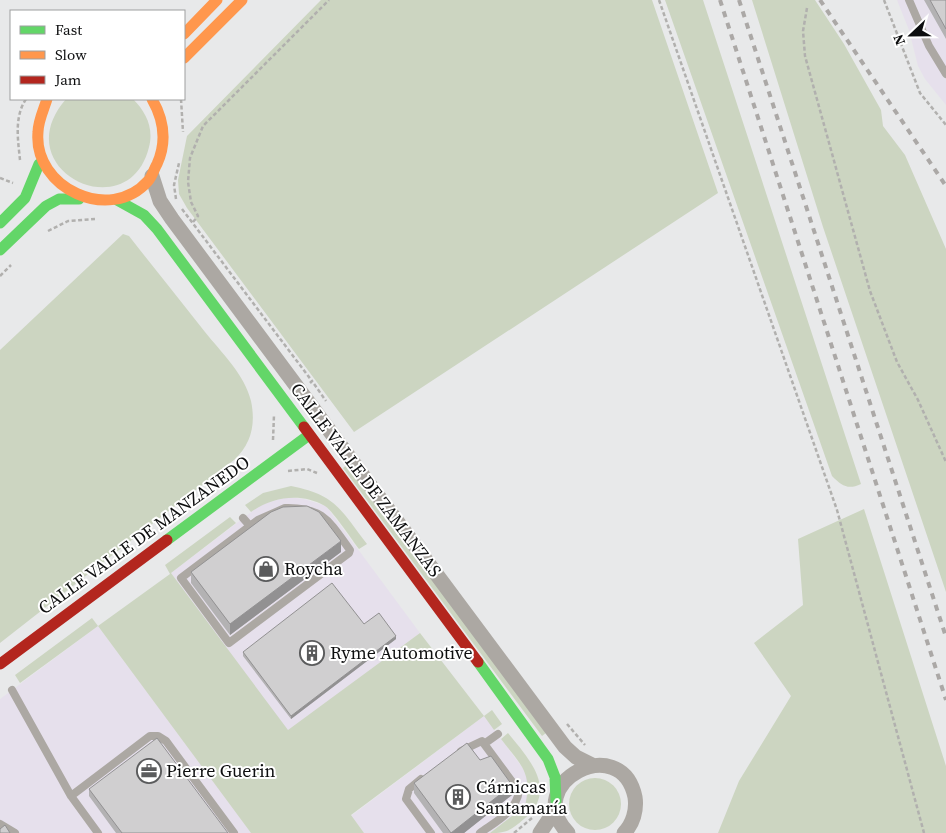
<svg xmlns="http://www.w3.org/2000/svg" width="946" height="833" viewBox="0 0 946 833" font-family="'Source Serif 4',serif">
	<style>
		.industrial { fill: #e6e0ec }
		.green { fill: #ccd5c1 }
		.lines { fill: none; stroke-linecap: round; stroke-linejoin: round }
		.path { stroke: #b1b0ae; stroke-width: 2.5; stroke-dasharray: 4 2.5; stroke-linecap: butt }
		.lane { stroke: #aca8a3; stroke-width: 8 }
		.street { stroke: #aca8a3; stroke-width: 15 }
		.fast { stroke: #63d668; stroke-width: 11 }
		.slow { stroke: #ff974d; stroke-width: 11 }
		.jam { stroke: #b3261e; stroke-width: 11 }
		.rail { stroke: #aba8a6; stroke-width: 4; stroke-dasharray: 6 6; stroke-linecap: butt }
		.wall { fill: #b3b2b3 }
		.shaded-wall { fill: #929192 }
		.building { fill: #d0cfd0; stroke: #929192 }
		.labels { text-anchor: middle; stroke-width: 4; stroke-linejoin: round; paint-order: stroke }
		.street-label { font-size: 18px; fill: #0d0e0f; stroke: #fff }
		.poi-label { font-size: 18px; fill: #0d0e0f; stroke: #fff; text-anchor: start }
	</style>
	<rect width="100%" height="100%" fill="#e8e9ea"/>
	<path class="industrial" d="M897,0H946V105L925,79L918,66L909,30Z
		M287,497L304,499L326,506L420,633L288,731L171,573L262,504Z
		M98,626L216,784L251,833H0V699Z
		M484,716L527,774L529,791L525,806L490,833H364L351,816Z"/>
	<path class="green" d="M321,0H652L718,193L354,432L187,208L179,194L178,180L187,136Z
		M665,0H703L861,484C848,490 842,486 832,476Z
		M752,0H815L844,44L881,110L883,126L905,155L946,249V592L823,227Z
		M66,99H133C146,112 154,128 149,147C129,230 4,170 66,99Z
		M123,234L129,236C154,268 180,300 205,332C221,352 245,375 251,401C256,425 251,444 234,460L0,643V350Z
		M347,465L546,733L542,736L343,468Z
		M291,486C336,495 340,509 367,544L359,549C352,540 333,511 325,506C301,492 272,497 251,512L245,505L263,493Z
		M864,509L946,766V833H718L739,781L791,696L754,643L803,605L798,539Z
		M230,517L236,523L171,573L288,730L420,633L484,716L492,710L502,724L494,730L484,716L351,815L364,833H251L98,626L20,683L15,675L92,618L98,626L170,574L165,565Z
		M508,733C529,759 559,790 524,819C511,830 507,833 490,833L525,806C533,772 520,764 501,739Z
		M569 804a26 26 0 1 1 52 0a26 26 0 1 1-52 0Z"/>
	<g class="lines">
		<path class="path" d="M659,0L837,510L924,833
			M884,0L920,93L946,125
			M807,8L803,31L805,56L870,291L897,362L918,400L946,462
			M181,99L183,132
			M20,160C18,140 14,117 26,99
			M0,178L13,183
			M176,199L174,185L179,163
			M182,209L312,381
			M193,222L198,216L191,202L188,182L190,158L203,126L329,0
			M48,231L68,221L95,219
			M0,276L11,265
			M310,383L312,381L326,401
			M273,440L274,415
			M288,471L307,469L317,473
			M567,724L585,745
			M514,833L532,818"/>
		<path class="lane" d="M909,0L929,46L946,74
			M285,508C323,507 329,521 350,550L349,553L229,643L181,578L258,520Z
			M243,518L250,526
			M12,690L71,796L98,833
			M484,744L498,734
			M461,751L482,741L519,791C516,812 495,822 480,833
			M421,779L409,789L406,799L431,833
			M71,796L150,736H158L166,741L234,833
			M0,824L15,833"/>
		<path class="street" d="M152,176L160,201L172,219L565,747L576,757L592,765
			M540,833L556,809
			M568,833C520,783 621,730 635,797C637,810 633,824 624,833"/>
		<path class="fast" d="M117,200L144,215L157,229L304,427
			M0,223L25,198L39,164
			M0,250L46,206L59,199H79
			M167,540L309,435
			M478,662L548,759L555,777L556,801"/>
		<path class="slow" d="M184,34L217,0
			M184,58L242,0
			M47,99C44,109 38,121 38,132C33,188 110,224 148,181C152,177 154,169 157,164C167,142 164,120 152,99"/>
		<path class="jam" d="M304,427L478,662
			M0,664L167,540"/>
		<path class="rail" d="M720,0L946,700
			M739,0L946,637
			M820,0L946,186"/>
	</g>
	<path class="wall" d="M924,0H946V39Z
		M341,552L230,635L191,583V572Z
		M364,624L396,639L291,719L243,656V652Z
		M480,760L512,795L464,833H443L414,793V783Z
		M89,789L228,833H116L89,796Z"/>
	<path class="shaded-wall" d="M341,541V552L230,635V624Z
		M396,636V639L291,719V716Z
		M512,785V795L464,833H451Z"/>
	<path class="building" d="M930,0H946V29Z
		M307,506L319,512L341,541L230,624L191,572L271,512L283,507Z
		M332,583L364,624L379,613L396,636L291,716L243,652Z
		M157,738L228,833H122L89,789Z
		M467,743L480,760L491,756L512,785L451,833L414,783Z
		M5,825L10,833H0V829Z"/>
	<defs>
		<symbol id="shop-ring" viewBox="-11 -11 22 22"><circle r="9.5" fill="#fff" stroke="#5a5b5c" stroke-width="1.5"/><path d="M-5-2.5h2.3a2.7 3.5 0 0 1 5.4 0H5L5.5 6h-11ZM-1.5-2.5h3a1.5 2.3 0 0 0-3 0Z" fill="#5a5b5c"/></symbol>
		<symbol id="building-ring" viewBox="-11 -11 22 22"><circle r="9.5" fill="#fff" stroke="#5a5b5c" stroke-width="1.5"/><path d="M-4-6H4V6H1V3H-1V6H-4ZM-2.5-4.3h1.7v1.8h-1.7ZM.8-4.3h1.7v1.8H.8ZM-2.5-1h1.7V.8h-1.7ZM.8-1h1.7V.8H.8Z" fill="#5a5b5c"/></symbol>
		<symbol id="office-ring" viewBox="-11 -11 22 22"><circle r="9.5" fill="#fff" stroke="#5a5b5c" stroke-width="1.5"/><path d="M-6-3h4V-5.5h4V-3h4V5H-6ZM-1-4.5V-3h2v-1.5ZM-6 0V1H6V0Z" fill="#5a5b5c"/></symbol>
	</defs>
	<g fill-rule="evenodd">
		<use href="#shop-ring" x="252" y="555" width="28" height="28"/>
		<use href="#building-ring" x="298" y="639" width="28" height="28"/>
		<use href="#office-ring" x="135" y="757" width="28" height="28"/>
		<use href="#building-ring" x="444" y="783" width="28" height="28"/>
	</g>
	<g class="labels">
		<g class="street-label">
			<text transform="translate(366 480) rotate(53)" y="6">CALLE VALLE DE ZAMANZAS</text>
			<text transform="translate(144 535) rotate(-36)" y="6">CALLE VALLE DE MANZANEDO</text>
		</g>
		<g class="poi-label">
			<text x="284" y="575">Roycha</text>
			<text x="330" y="659">Ryme Automotive</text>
			<text x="166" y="777">Pierre Guerin</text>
			<text x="476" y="793">Cárnicas<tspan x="476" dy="21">Santamaría</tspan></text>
		</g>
	</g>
	<rect x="10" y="10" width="175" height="90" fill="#ffffff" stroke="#9e9f9f"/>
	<rect x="20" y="26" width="25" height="8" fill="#63d668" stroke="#9e9f9f"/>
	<text x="55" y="35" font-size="15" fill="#0d0e0f">Fast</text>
	<rect x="20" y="51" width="25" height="8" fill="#ff974d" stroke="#9e9f9f"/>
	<text x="55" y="60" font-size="15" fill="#0d0e0f">Slow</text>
	<rect x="20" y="76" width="25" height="8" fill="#b3261e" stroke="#9e9f9f"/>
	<text x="55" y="85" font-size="15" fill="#0d0e0f">Jam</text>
	<g transform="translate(911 35) rotate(248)" stroke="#ffffff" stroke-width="4" paint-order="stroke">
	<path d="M0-4L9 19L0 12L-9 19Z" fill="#0d0e0f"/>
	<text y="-8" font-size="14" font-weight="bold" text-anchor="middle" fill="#0d0e0f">N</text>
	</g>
</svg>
